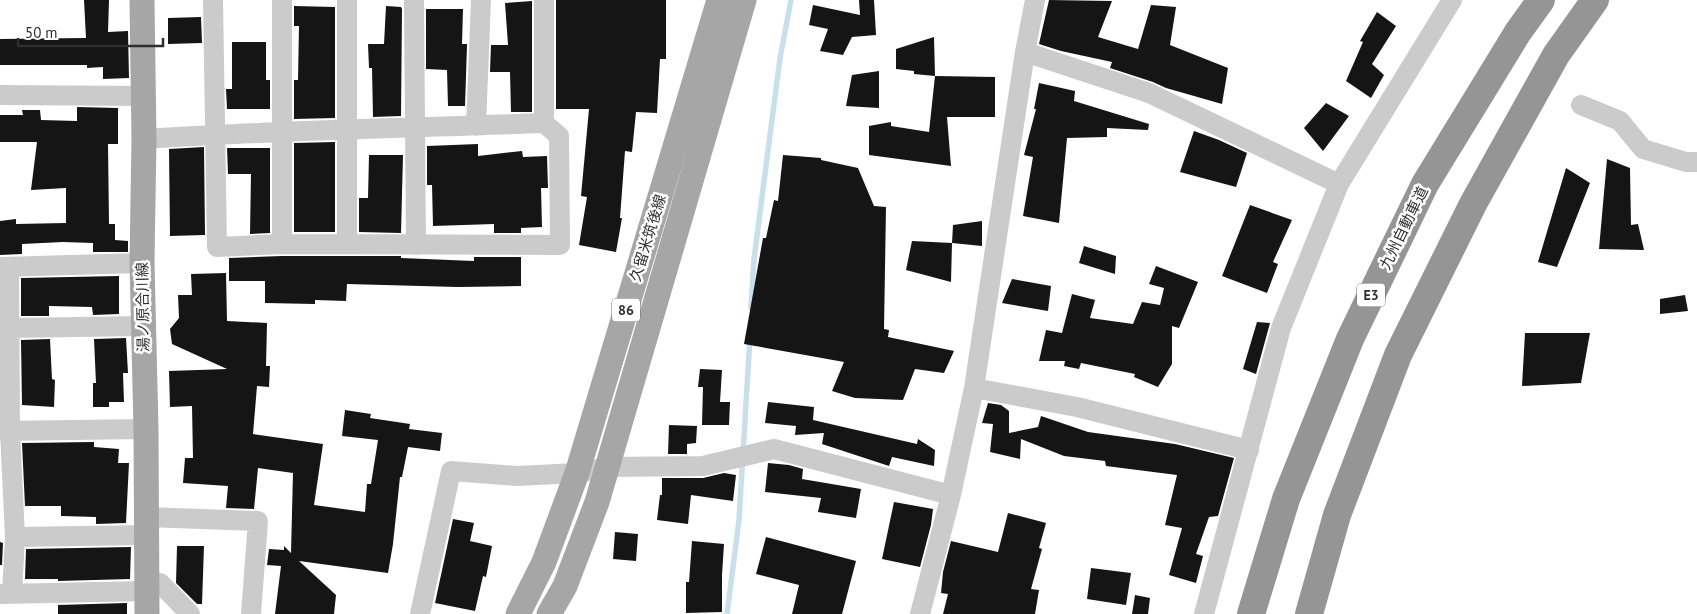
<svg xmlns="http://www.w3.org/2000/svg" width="1697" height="614" viewBox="0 0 1697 614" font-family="'PT Sans','Noto Sans JP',sans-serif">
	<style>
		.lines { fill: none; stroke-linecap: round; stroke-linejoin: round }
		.stream { stroke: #c9e0eb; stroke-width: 5.5 }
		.building { fill: #151515 }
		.minor { stroke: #cbcbcb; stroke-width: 20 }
		.major { stroke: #a6a6a6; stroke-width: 25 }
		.highway { stroke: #959595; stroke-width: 28 }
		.labels { text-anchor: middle; stroke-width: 5; stroke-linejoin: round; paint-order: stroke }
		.shield { fill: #fff; stroke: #6d6d6d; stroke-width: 1 }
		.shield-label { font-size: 14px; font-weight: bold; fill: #2e2e2e }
		.street-label { font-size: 15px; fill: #2e2e2e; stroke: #fff }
	</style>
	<rect width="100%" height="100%" fill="#fff"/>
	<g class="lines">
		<path class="stream" d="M751,308L754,259L780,58L791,0
			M727,614L739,520L750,337"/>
	</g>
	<path class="building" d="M84,0H109L108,32L128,31L129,78L103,79V67L87,68V65H0V39L86,38Z
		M556,0H666V59H660L657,113L636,112L632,152L625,151L620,218H622L616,252L579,245L587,197L581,196L589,109H556Z
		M859,0H874L876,35L852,37L843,55L820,51L828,29L809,25L813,5L860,15Z
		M1049,0L1112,1L1098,37L1138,49L1151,5L1176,7L1170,45L1228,68L1222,104L1166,88L1153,82L1110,68L1112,62L1061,51L1039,44Z
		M532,1V112H511L510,72H490L491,45H508L505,3Z
		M294,6L335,7V118L294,119V80H298L299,26H294Z
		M386,6L401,7L402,9L401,116L373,117L372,68H369L368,44H384Z
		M426,9H463L462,44H467V45L465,106H448L447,70L426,69Z
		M1377,12L1396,26L1372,64L1384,75L1371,98L1346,81L1363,42L1360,41Z
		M201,17L202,43L168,44V18Z
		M934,37L935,76L914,74V71L896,69V49Z
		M232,42H266V80H270V109H227L226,89H232Z
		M879,71V108L846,106L852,75Z
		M935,76L995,77V117H947L951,166L869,155V126L891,122V126L929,132Z
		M1039,83L1075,91L1074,101L1149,124L1148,130L1107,128V137L1067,138L1059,223L1023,216L1033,157L1024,155L1036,109H1034Z
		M1326,103L1349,116L1323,151L1304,128Z
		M77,107L118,108V144H108L109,224H115V240L128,241V252H93V243L63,242L22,244V254L0,255V221L16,219V224L66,223V188L31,190L37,142H0V115H23L22,110H40L41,120L77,121Z
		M1194,131L1219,140L1247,153L1236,187L1180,172Z
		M335,142V232H294V143Z
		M478,144V156L522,151L523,157L547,156L548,188H541L542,227L521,228V233H494V224L433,226L432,185H427V146Z
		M204,147L205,235L170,236L169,149Z
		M227,148H270V233L250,234L251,174H228Z
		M369,155H403L401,233L359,232V198H368Z
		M783,155L821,158V160L858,168L874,206L886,207L884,329L889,330L888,337L954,351L944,373L915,369L903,400L855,398L832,391L844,362L744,344L763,238H766L774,200L778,201Z
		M1607,159L1630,168L1631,225L1638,224L1644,250L1599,249Z
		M1566,168L1590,183L1557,267L1538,262Z
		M1250,205L1292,220L1273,262L1278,264L1267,293L1222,276Z
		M982,221V246L952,243L953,225Z
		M912,241L952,243L951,282L906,270Z
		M1084,246L1116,256L1115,274L1079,263Z
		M282,256H401V258L474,261V257H521V286L458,287L347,284L346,301L315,300V304L265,303V281H229V258Z
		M1156,266L1198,282L1179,328L1172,326V364L1158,387L1134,377L1135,374L1081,363L1079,369L1064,366L1065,361H1039L1046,330L1062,333L1072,294L1095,300L1090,318L1133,324L1142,302L1160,305L1164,288L1149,284Z
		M226,273L227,321L267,323L266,366H270L269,387L257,386L253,434L323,444L314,505L365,512L367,484H371L378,440L342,436L345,410L371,414L370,418L410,424L409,429L442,433L440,451L408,447L402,477H400L393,544L388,573L299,561L336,595L334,614H275L281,566L267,565L269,549L284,550V546L291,553L293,473L258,468L254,509L226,508L228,486L183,483L185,458H193L192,406L170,407L169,371L227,369L172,344L170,329L179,318L178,295H192L191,274Z
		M119,276V314L93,315L92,307L49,306V316H21V278Z
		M1012,279L1051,286L1048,311L1002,303Z
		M1685,295L1688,311L1660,314V299Z
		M1257,322L1270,323L1256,374L1243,369Z
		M1525,333H1590L1581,383L1522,386Z
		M126,338L128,373H123L124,402H109V407H93V383H96L94,339Z
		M50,339L52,379L55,380L54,407L22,405L21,340Z
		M700,369L722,370L720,402H730L729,425H702L703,387H698Z
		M768,402L814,407L813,420L917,444L918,439L935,450L934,466L892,457L889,466L822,444L824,433L795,435L796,426L765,423Z
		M988,403L1001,405L1009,411V433L1038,427L1041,416L1088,432L1175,444L1234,458L1218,516L1209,517L1196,554L1203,556L1196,583L1169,575L1182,528L1165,525L1177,475L1106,466L1105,461L1064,456L1021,439L1020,459L990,452L993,424L982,423Z
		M669,425L697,426L696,443L687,444V454H668Z
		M94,442V447L119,449L118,463H129L126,523L96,524V517L61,516V506H25L22,443Z
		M768,463L789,465L803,469L802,479L861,489L856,518L818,512L821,498L765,492Z
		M724,473L736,475L733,501L691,495L688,524L657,520L660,495H662V478H703Z
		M894,502L933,509L931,525L920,567L882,559Z
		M1008,513L1046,523L1039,548L1042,549L1031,589L1039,590L1035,614H943L948,594L941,593L943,572L951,541L998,552Z
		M453,519L474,523L470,541L492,546L486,577L483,576L475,611L435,603Z
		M615,532L638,534L636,561L613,559Z
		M766,537L856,561L842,614H792L799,585L756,574Z
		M692,541L724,544L722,575V612L686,613V582H689Z
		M0,542L3,543L2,565H0Z
		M177,546H204L202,604H197L176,583Z
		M131,547L130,579L58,581V579H25L26,549Z
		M1091,568L1131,573L1126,605L1087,599Z
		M1135,595L1150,598L1148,614H1132Z
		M127,603V614H58V605Z"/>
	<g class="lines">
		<path class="minor" d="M282,0V244
			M347,0V244
			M414,0L416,245
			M544,0V123
			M1025,52L1149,93L1339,184
			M0,95L144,96
			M1581,105L1620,121L1643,149L1686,162H1697
			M476,126L481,0
			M144,139C278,130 411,128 544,123L559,136L560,245L282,244L217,247L213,0
			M0,267L142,263
			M9,267L10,431L15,537L12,594
			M10,328L144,326
			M974,388L1077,407L1249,450
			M0,431L146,429
			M146,517L258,521L251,614
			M15,537L146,535
			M147,582L160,583L190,614
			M0,594L147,591
			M420,614L451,471L517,476L577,473L608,467L703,466L774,449L951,495
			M920,614L951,495L974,388L1025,52L1035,0
			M1204,614L1281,328L1339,184L1452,0"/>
		<path class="major" d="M142,0L144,139L142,263L146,429L147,614
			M518,614L544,562L577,473L719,0
			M549,614L565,586L597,502L744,0"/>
		<path class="highway" d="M1251,614L1286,499L1350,339L1425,184L1518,32L1541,0
			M1309,614L1337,515L1398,355L1473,204L1556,55L1595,0"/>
	</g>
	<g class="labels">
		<g class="shield">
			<rect x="1357" y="283.5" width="28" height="23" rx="4"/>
			<rect x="612" y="298.5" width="28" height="23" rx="4"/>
		</g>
		<g class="shield-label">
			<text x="1371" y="300">E3</text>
			<text x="626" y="315">86</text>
		</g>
		<g class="street-label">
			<text transform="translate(1404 228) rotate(-64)" y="5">九州自動車道</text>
			<text transform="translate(648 238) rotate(-73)" y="5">久留米筑後線</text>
			<text transform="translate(143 307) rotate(-91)" y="5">湯ノ原合川線</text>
		</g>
	</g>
	<path d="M18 38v8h145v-8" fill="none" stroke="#2e2e2e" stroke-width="2.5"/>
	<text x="25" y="38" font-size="15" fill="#2e2e2e" stroke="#ffffff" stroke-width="4" paint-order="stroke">50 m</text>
</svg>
